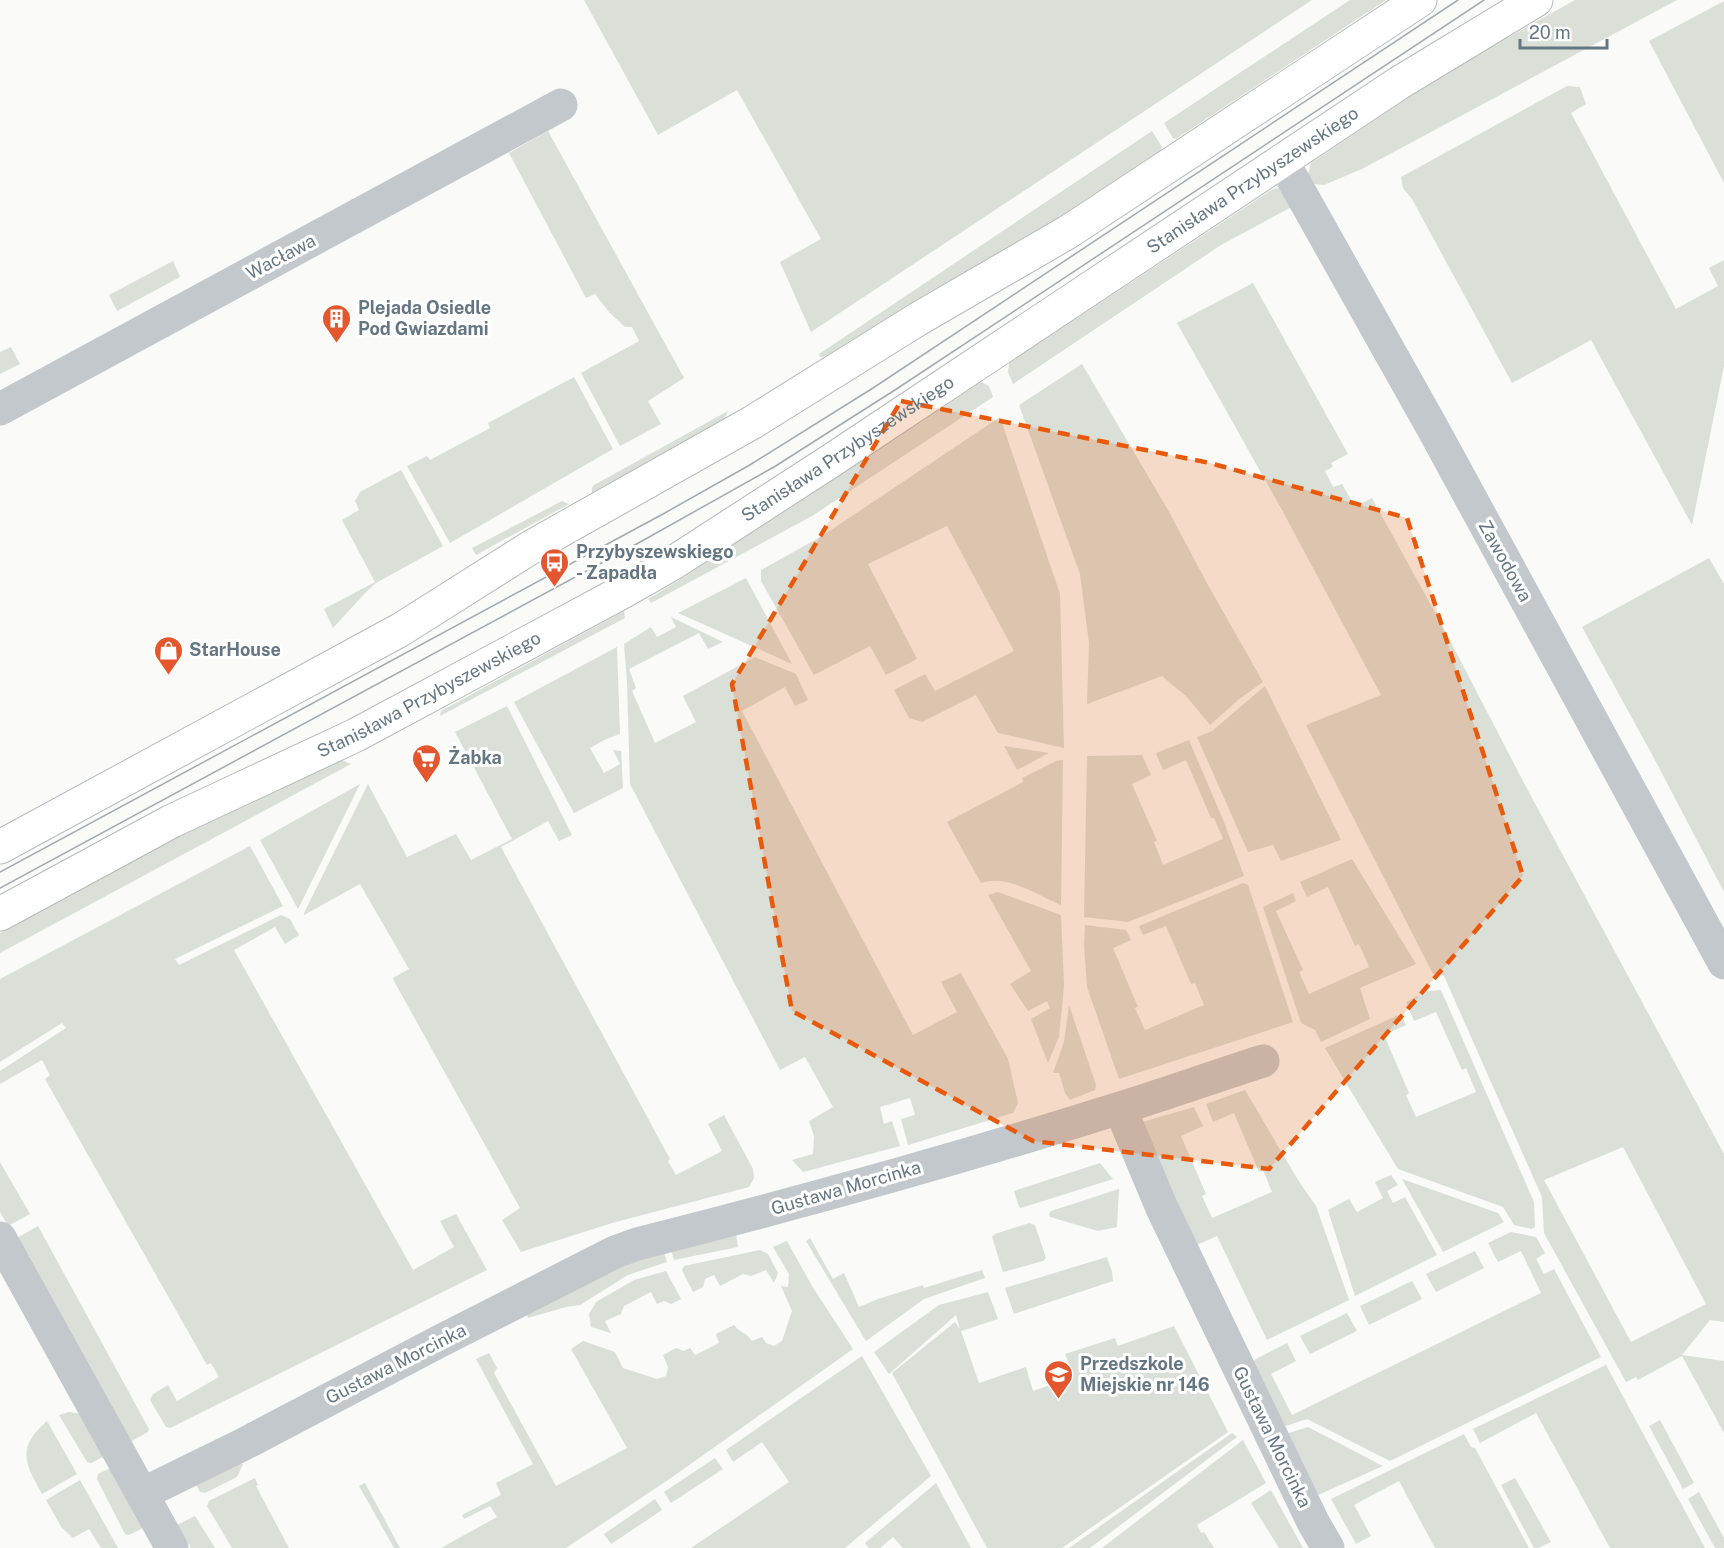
<svg xmlns="http://www.w3.org/2000/svg" width="1724" height="1548" viewBox="0 0 1724 1548" font-family="'Public Sans',sans-serif">
	<style>
		.green { fill: #dadfd7; fill-rule: evenodd }
		.lines { fill: none; stroke-linecap: round; stroke-linejoin: round }
		.major-casing { stroke: #b5babe; stroke-width: 35 }
		.minor { stroke: #c3c8cc; stroke-width: 33 }
		.major { stroke: #fff; stroke-width: 33 }
		.tram { stroke: #a2aab0; stroke-width: 1.5 }
		.marked { fill: #e8590c; fill-opacity: 0.2; stroke: #e8590c; stroke-width: 4.5; stroke-dasharray: 12 8; stroke-linejoin: round }
		.labels { text-anchor: middle; stroke-width: 6; stroke-linejoin: round; paint-order: stroke }
		.street-label { font-size: 18px; fill: #657683; stroke: #fff }
		.poi-label { font-size: 18px; font-weight: bold; fill: #657683; stroke: #fff; text-anchor: start }
	</style>
	<rect width="100%" height="100%" fill="#fafaf8"/>
	<path class="green" d="M584,0H1312L811,332L780,262L821,239L737,90L658,135Z
		M1350,0H1386L1176,139L1173,138L1164,123Z
		M1575,0H1677L1362,169L1324,185L1314,184L1308,174L1311,163L1409,97L1477,55Z
		M1724,1V183L1649,41Z
		M1567,86L1580,87L1586,104L1571,113L1676,309L1718,286L1709,268L1724,260V366L1692,525L1591,340L1512,383L1412,199L1403,188L1401,177Z
		M548,131L684,378L648,401L661,424L620,446L581,373L639,341L632,327H625L609,312L595,294L586,298L509,153Z
		M1152,131L1162,147L1161,150L1038,231L924,295L824,357H820L819,354Z
		M1278,188L1283,189L1297,204L1221,245L1013,384L1008,372L1009,363L1273,189Z
		M173,261L180,277L117,311L109,295Z
		M1253,283L1348,454L1331,463L1333,467L1325,471L1333,487L1342,484L1355,507L1372,498L1442,625L1524,783L1724,1154V1322L1710,1320L1682,1355L1724,1361V1433L1682,1356L1638,1380L1636,1377L1626,1382L1544,1233L1542,1197L1444,976L1433,974L1306,725L1381,695L1282,510L1177,323ZM1623,1147L1706,1304L1631,1342L1544,1180Z
		M11,347L20,364L0,374V352Z
		M1082,364L1168,510L1208,585L1263,682L1238,700L1210,725L1187,697L1162,676L1087,704L1089,643L1080,574L1019,405Z
		M574,377L613,449L450,543L407,466L427,456L430,460L490,428L488,423Z
		M981,382L989,386L993,397L812,516L651,603L648,599L681,579Z
		M728,411L725,418L592,493V488L594,485Z
		M1000,417L1060,594L1064,748L998,733L976,695L922,722L909,718L894,690L925,674L935,691L1014,651L947,526L868,564L917,659L886,675L870,646L814,675L761,581V570L822,536Z
		M401,470L443,546L376,583L367,591L333,628L324,609L375,582L342,520L359,510L355,501L360,492Z
		M562,501L569,504L476,555L472,548Z
		M1709,558L1724,584V892L1655,760L1582,627Z
		M746,578L792,664L678,613Z
		M624,611L625,618L440,716L441,711Z
		M671,617L723,642L708,649L699,633L629,669L636,688L632,691L655,743L696,722L683,696L755,657L796,674L808,700L795,706L785,687L742,711L913,1035L957,1012L941,982L961,973L1008,1059L1018,1103L1013,1113L908,1145L901,1119L915,1115L910,1098L880,1107L884,1124L892,1121L900,1146L803,1172L792,1160L813,1154L814,1136L809,1121L833,1107L805,1057L780,1070L630,784L627,682L624,644L651,627L657,637L676,627Z
		M617,647L620,734L606,739L590,748L604,773L620,764L613,750L621,751L623,788L574,813L514,702Z
		M1265,686L1341,840L1281,861L1273,845L1248,852L1197,737L1212,731Z
		M507,706L572,835L559,841L548,821L501,847L670,1159L668,1161L676,1175L722,1151L708,1124L724,1115L753,1169L754,1178L749,1187L612,1223L521,1252L502,1220L520,1208L394,981L393,978L409,969L360,884L304,915V913L368,784L407,857L456,834L471,860L512,839L455,732Z
		M1189,740L1224,822L1244,876L1128,922L1084,917L1087,756L1142,755L1151,775L1132,784L1157,841L1154,842L1163,865L1223,839L1214,818H1211L1186,760L1163,770L1156,753Z
		M1004,746L1049,753L1017,770Z
		M342,760L351,764L0,953V933L178,837Z
		M1063,760L1061,905C1037,895 1008,874 981,883L947,822L1023,782L1022,778L1056,761Z
		M360,784L303,899L298,909L260,840Z
		M250,846L283,906L175,959L179,965L281,915L290,919L299,935L285,944L275,927L234,950L413,1270L454,1247L440,1221L456,1214L487,1270L170,1428L166,1427L150,1400L153,1394L168,1385L177,1401L219,1377L211,1363L207,1365L45,1079L50,1075L42,1060L0,1084V1071L66,1028L62,1023L0,1062V979Z
		M1352,859L1416,964L1360,988L1370,1019L1321,1042L1315,1030L1301,1023L1263,907L1293,893L1296,901L1276,911L1303,970L1299,972L1309,994L1369,967L1359,944L1355,946L1328,887L1307,897L1300,882Z
		M1243,883L1248,885L1293,1022L1119,1079L1087,987L1084,945L1085,925L1126,930L1131,940L1113,948L1138,1007L1135,1008L1145,1030L1204,1005L1195,983L1191,984L1166,926L1143,935L1139,926Z
		M998,892L1061,915L1064,984L1063,997L1059,1037L1048,1063L1031,1019L1050,1008L1047,1001L1028,1011L1010,984L1031,971L988,895Z
		M1441,990L1534,1202L1535,1227L1532,1229L1514,1225L1503,1207L1398,1169L1325,1048L1401,1014L1406,1025L1384,1035L1409,1093L1406,1095L1416,1117L1476,1092L1466,1068L1462,1070L1436,1012L1414,1021L1406,1002L1428,991Z
		M1069,1005L1096,1085L1095,1090L1070,1100L1065,1093L1059,1073H1053L1064,1042Z
		M1245,1090L1298,1180L1316,1206L1349,1300L1267,1340L1217,1236L1197,1245L1189,1230L1142,1122L1194,1107L1203,1126L1181,1136L1206,1194L1202,1196L1212,1218L1272,1192L1263,1170L1259,1172L1234,1113L1213,1122L1206,1104Z
		M0,1162L30,1214L8,1226L0,1212Z
		M1100,1163L1113,1179L1021,1208L1019,1207L1014,1191Z
		M1391,1175L1398,1185L1387,1191L1393,1203L1405,1197L1437,1255L1355,1296L1328,1210L1349,1199L1357,1212L1383,1198L1375,1182Z
		M1402,1179L1498,1213L1504,1222L1443,1252Z
		M1119,1189L1117,1227L1098,1231L1050,1217L1049,1214L1051,1211Z
		M1029,1223L1035,1225L1046,1258L1043,1261L1003,1272L992,1237L995,1234Z
		M38,1226L149,1429L148,1432L128,1443L15,1239Z
		M1511,1232L1536,1237L1545,1253L1536,1259L1544,1274L1554,1269L1601,1357L1390,1461L1307,1419L1283,1427L1253,1362L1256,1359L1287,1343L1296,1361L1271,1374L1292,1415L1541,1293L1521,1251L1498,1262L1488,1243Z
		M736,1234L738,1247L674,1260L671,1250Z
		M810,1238L833,1279L844,1273L859,1307L878,1299L923,1285L924,1288L982,1270L985,1278L924,1299L866,1341L806,1241Z
		M787,1241L812,1286L853,1349L668,1480L566,1548H441L497,1517L490,1506L464,1519L462,1515L501,1495L496,1483L533,1464L476,1359L489,1353L497,1368L494,1373L556,1486L627,1448L571,1349L583,1341L615,1352L623,1368L657,1379L666,1376L668,1367L663,1355L676,1348L684,1351L690,1348L695,1355L719,1343L716,1334L734,1325C740,1333 746,1332 752,1341L762,1337L766,1343L774,1346L782,1341L792,1311L781,1286L788,1287L789,1274L773,1247Z
		M760,1250L768,1254L778,1273L774,1283L766,1270L751,1276L743,1274L720,1286L714,1275L705,1279L703,1287L693,1292L682,1270L684,1266Z
		M1475,1251L1484,1268L1436,1292L1426,1274Z
		M664,1252L667,1262L628,1275L580,1305L566,1307L528,1318L527,1314L626,1263Z
		M1107,1257L1112,1272L1113,1281L1014,1314L1005,1288Z
		M666,1271L681,1299L671,1304L664,1301L657,1304L651,1292L624,1306L621,1314L605,1321L611,1333L591,1327L589,1314L596,1302L634,1280Z
		M1412,1281L1422,1299L1369,1325L1360,1306Z
		M988,1292L998,1319L961,1331L979,1383L1026,1367L1033,1391L1050,1385L1054,1396L1061,1393L1057,1383L1073,1375L1065,1354L1115,1338L1118,1346L1174,1326L1228,1432L1062,1548H987L892,1373L955,1322L960,1329L956,1315L889,1374L874,1352L939,1305Z
		M1347,1313L1357,1331L1310,1354L1300,1336Z
		M862,1356L931,1476L845,1548H691L789,1482L762,1442L733,1462L726,1450Z
		M1606,1365L1705,1548H1610L1536,1413L1480,1443L1473,1429Z
		M69,1412L83,1414L105,1456L91,1463L87,1462L59,1415Z
		M1660,1420L1694,1483L1683,1489L1649,1426Z
		M47,1421L77,1474L42,1494C25,1463 16,1448 47,1421Z
		M1308,1427L1383,1466L1318,1495L1286,1434Z
		M1232,1433L1237,1437L1090,1548H1069Z
		M1464,1434L1471,1447L1475,1448L1529,1548H1435L1399,1481L1354,1505L1371,1536L1356,1544L1331,1499Z
		M1243,1440L1266,1483L1197,1525L1201,1533L1204,1532L1214,1548H1102Z
		M715,1458L723,1469L671,1503L664,1492Z
		M236,1462L243,1464L237,1477L205,1493L200,1492L195,1482Z
		M113,1467L145,1527L129,1535L125,1534L97,1479L98,1474Z
		M255,1478L258,1485L256,1486L289,1548H232L207,1506L209,1501Z
		M1515,1478L1551,1542L1538,1548H1534L1501,1485Z
		M80,1480L118,1548H101L89,1529L73,1538L62,1528L46,1500Z
		M365,1483L400,1548H394L359,1486Z
		M936,1483L971,1548H903L893,1537L880,1548H869L865,1543Z
		M1271,1490L1303,1548H1279L1251,1503Z
		M1699,1492L1724,1538V1548H1715L1688,1499Z
		M655,1499L662,1510L611,1544L604,1534Z
		M195,1516L215,1548H191L177,1525Z"/>
	<g class="lines">
		<defs>
			<g id="major">
				<path d="M0,847L400,630L533,546L753,422L918,319L1068,232L1420,0"/>
				<path id="s1" d="M0,914L172,821L356,735L624,591L673,563L829,462L1399,83L1536,0"/>
			</g>
		</defs>
		<use href="#major" class="major-casing"/>
		<path class="minor" d="M1282,160L1432,427L1724,963
			M0,409L561,105
			M1120,1108L1161,1206L1313,1522L1328,1548
			M0,1238L172,1548
			M142,1494L244,1444L442,1340L615,1252L637,1244C800,1203 961,1158 1120,1108C1168,1093 1216,1076 1263,1061"/>
		<use href="#major" class="major"/>
		<path class="tram" d="M0,872L663,514L748,466L873,388L1458,0
			M0,888L642,541L774,467L898,388L1484,0"/>
	</g>
	<path class="marked" d="M901,401L1210,463L1407,518L1523,876L1269,1169L1033,1141L792,1011L732,684Z"/>
	<defs>
		<symbol id="building-pin" viewBox="-11 -11 22 30"><path d="M0 17L-7.5 6A9.5 9.5 0 1 1 7.5 6Z" fill="#e4572e" stroke="#fff"/><path d="M-4-6H4V6H1V3H-1V6H-4ZM-2.5-4.3h1.7v1.8h-1.7ZM.8-4.3h1.7v1.8H.8ZM-2.5-1h1.7V.8h-1.7ZM.8-1h1.7V.8H.8Z" fill="#fff"/></symbol>
		<symbol id="bus-pin" viewBox="-11 -11 22 30"><path d="M0 17L-7.5 6A9.5 9.5 0 1 1 7.5 6Z" fill="#e4572e" stroke="#fff"/><path d="M-5-6H5V4H4V6H2V4H-2V6H-4V4H-5ZM-3.5-4V0h7V-4ZM-3.5 1.2v1.5H-2V1.2ZM2 1.2v1.5H3.5V1.2Z" fill="#fff"/></symbol>
		<symbol id="shop-pin" viewBox="-11 -11 22 30"><path d="M0 17L-7.5 6A9.5 9.5 0 1 1 7.5 6Z" fill="#e4572e" stroke="#fff"/><path d="M-5-2.5h2.3a2.7 3.5 0 0 1 5.4 0H5L5.5 6h-11ZM-1.5-2.5h3a1.5 2.3 0 0 0-3 0Z" fill="#fff"/></symbol>
		<symbol id="supermarket-pin" viewBox="-11 -11 22 30"><path d="M0 17L-7.5 6A9.5 9.5 0 1 1 7.5 6Z" fill="#e4572e" stroke="#fff"/><path d="M-6-5.5h2.5l.6 2H6L4.5 2H-2.5L-4.4-4H-6ZM-1.5 3.2a1.3 1.3 0 1 0 .1 0ZM3 3.2a1.3 1.3 0 1 0 .1 0Z" fill="#fff"/></symbol>
		<symbol id="school-pin" viewBox="-11 -11 22 30"><path d="M0 17L-7.5 6A9.5 9.5 0 1 1 7.5 6Z" fill="#e4572e" stroke="#fff"/><path d="M0-5L7-2L0 1L-7-2ZM-4 1L0 2.5L4 1V4Q0 6-4 4Z" fill="#fff"/></symbol>
	</defs>
	<g fill-rule="evenodd">
		<use href="#building-pin" x="320" y="302" width="33" height="45"/>
		<use href="#bus-pin" x="538" y="546" width="33" height="45"/>
		<use href="#shop-pin" x="152" y="634" width="33" height="45"/>
		<use href="#supermarket-pin" x="410" y="742" width="33" height="45"/>
		<use href="#school-pin" x="1042" y="1358" width="33" height="45"/>
	</g>
	<g class="labels">
		<g class="street-label">
			<text dy="6" stroke="none"><textPath href="#s1" startOffset="1454">Stanisława Przybyszewskiego</textPath></text>
			<text transform="translate(281 257) rotate(-28)" y="6">Wacława</text>
			<text dy="6" stroke="none"><textPath href="#s1" startOffset="968">Stanisława Przybyszewskiego</textPath></text>
			<text transform="translate(1505 561) rotate(61)" y="6">Zawodowa</text>
			<text dy="6" stroke="none"><textPath href="#s1" startOffset="482">Stanisława Przybyszewskiego</textPath></text>
			<text transform="translate(846 1188) rotate(-16)" y="6">Gustawa Morcinka</text>
			<text transform="translate(396 1364) rotate(-27)" y="6">Gustawa Morcinka</text>
			<text transform="translate(1272 1437) rotate(64)" y="6">Gustawa Morcinka</text>
		</g>
		<g class="poi-label">
			<text x="358" y="314">Plejada Osiedle<tspan x="358" dy="21">Pod Gwiazdami</tspan></text>
			<text x="576" y="558">Przybyszewskiego<tspan x="576" dy="21">- Zapadła</tspan></text>
			<text x="189" y="656">StarHouse</text>
			<text x="448" y="764">Żabka</text>
			<text x="1080" y="1370">Przedszkole<tspan x="1080" dy="21">Miejskie nr 146</tspan></text>
		</g>
	</g>
	<path d="M1520 39v9h87v-9" fill="none" stroke="#657683" stroke-width="3"/>
	<text x="1529" y="39" font-size="18" fill="#657683" stroke="#ffffff" stroke-width="4.5" paint-order="stroke">20 m</text>
</svg>
